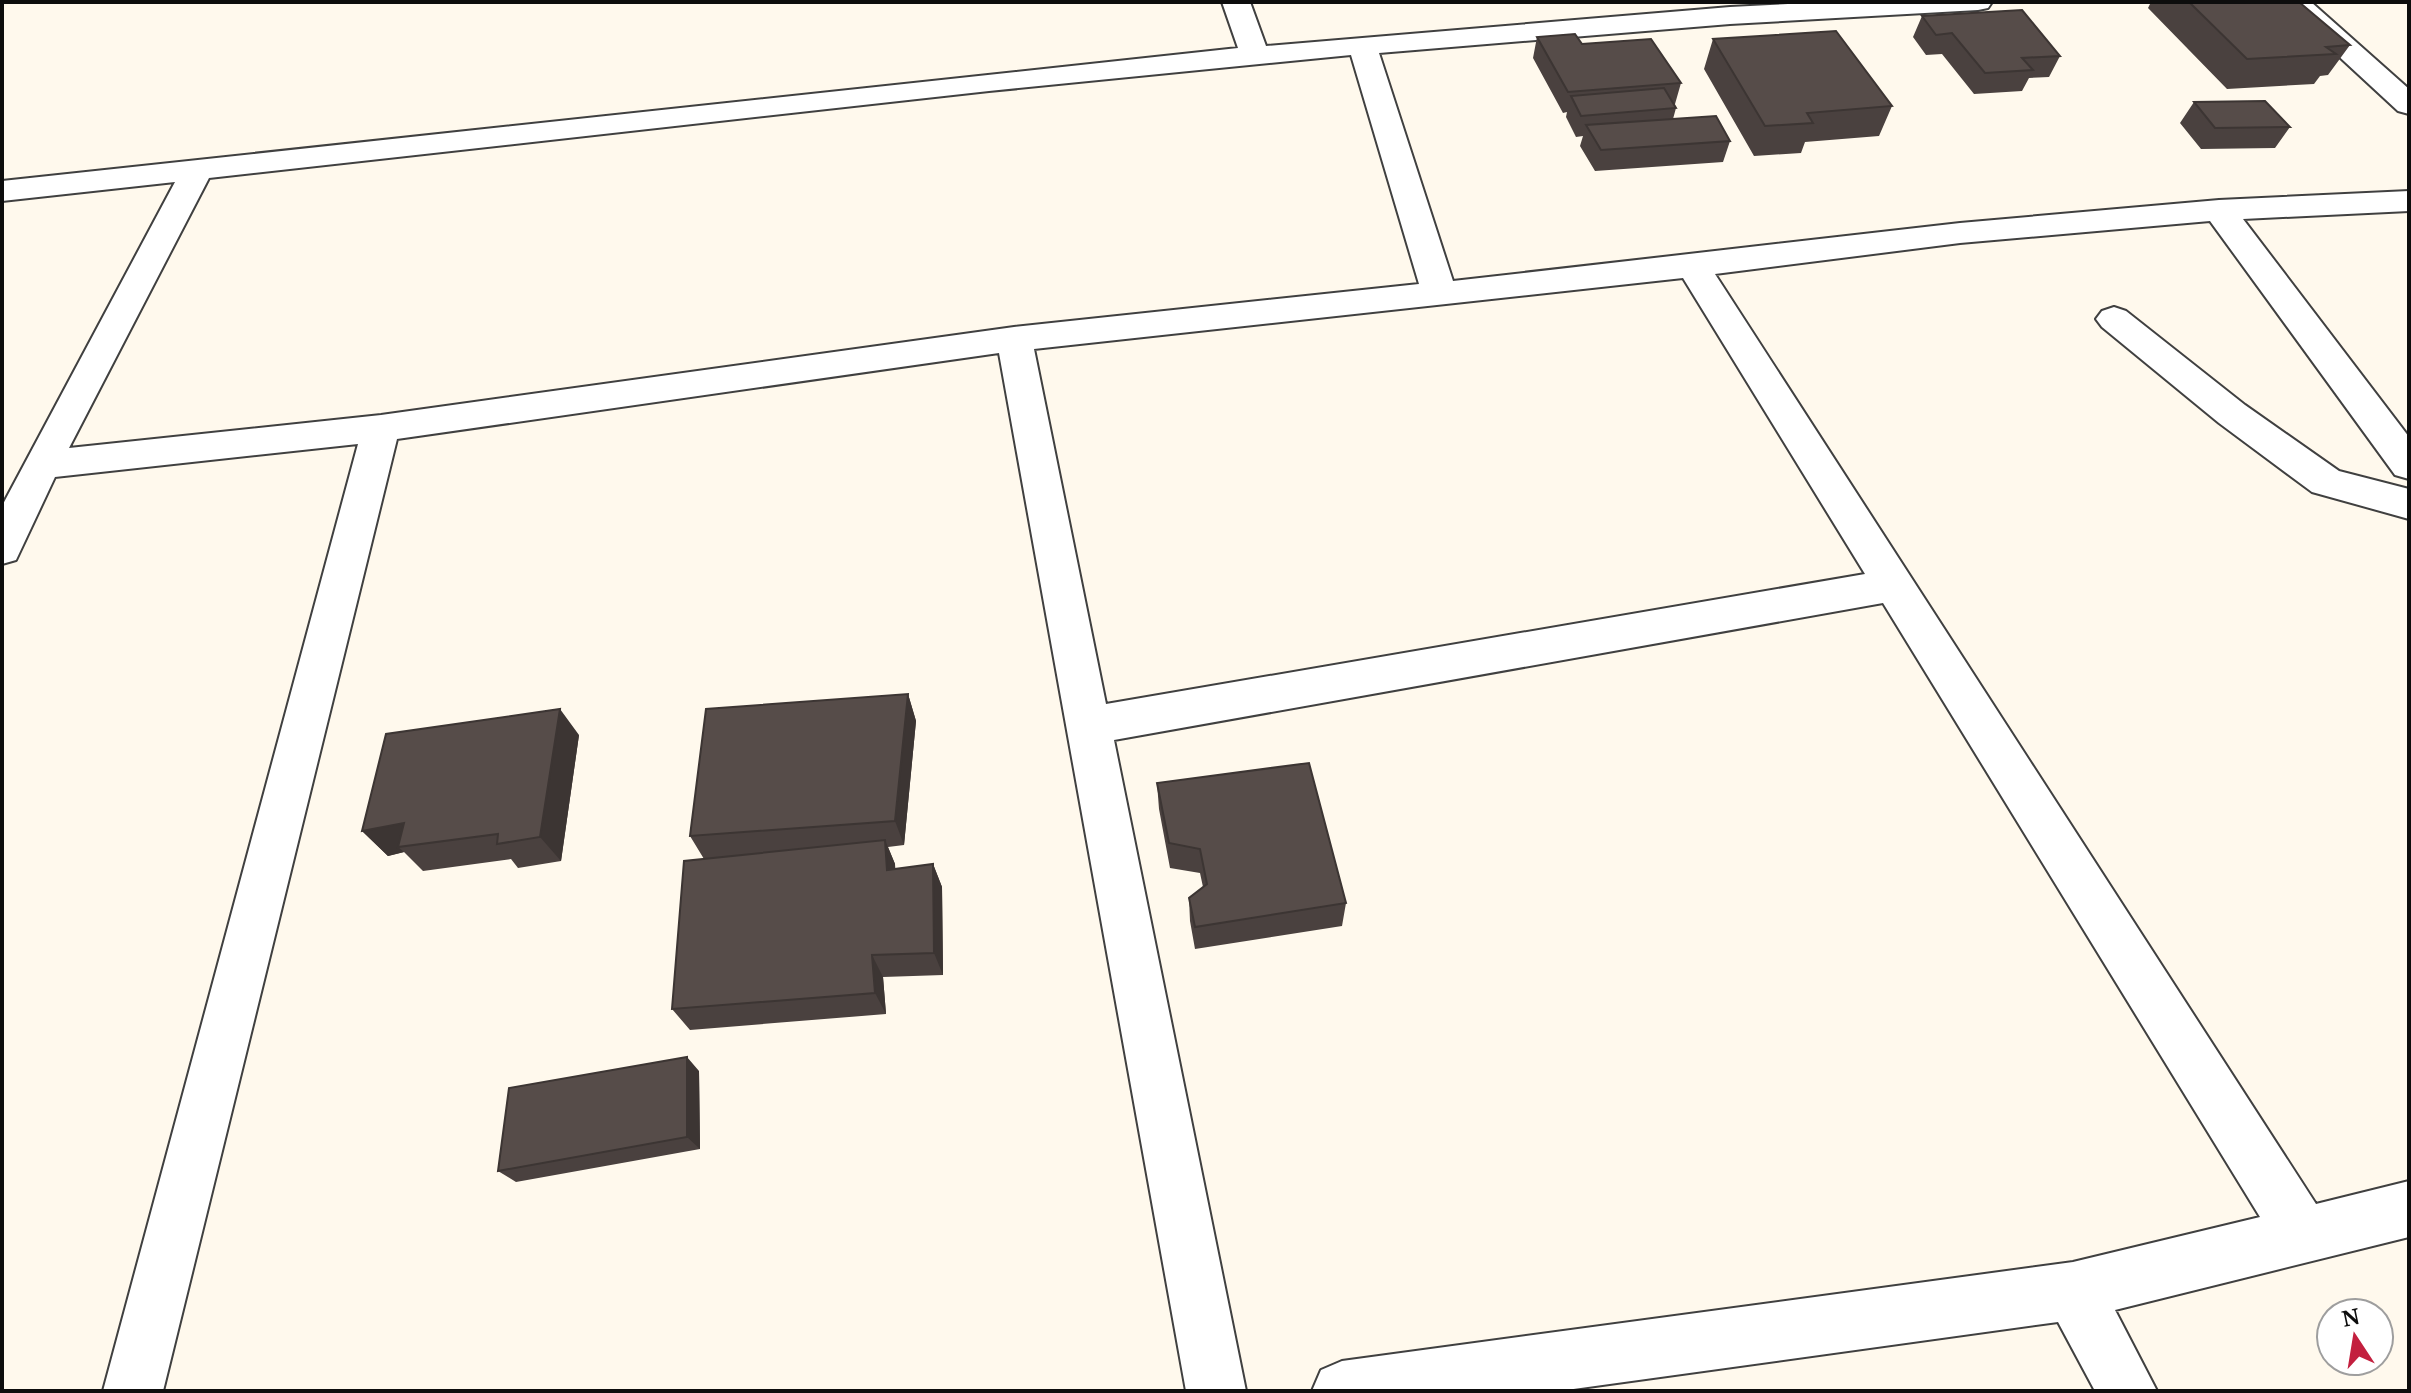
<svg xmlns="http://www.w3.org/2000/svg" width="2411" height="1393" viewBox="0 0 2411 1393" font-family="'Noto Serif',serif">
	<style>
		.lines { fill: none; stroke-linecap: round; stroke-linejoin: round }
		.minor-casing { stroke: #404040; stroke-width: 4 }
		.minor { fill: #fff; fill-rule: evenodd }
		.wall { fill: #4a413f }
		.shaded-wall { fill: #3c3533 }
		.building { fill: #564c49; stroke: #3c3533; stroke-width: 2 }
	</style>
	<rect width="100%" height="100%" fill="#fff9ed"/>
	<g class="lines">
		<defs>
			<path id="minor" d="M1222,2H1250L1266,46L1730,7L1828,2H1992L1988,8L1978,10L1730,24L1379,53L1453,281L1960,223L2219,200L2409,191V211L2243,219L2409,437V479L2395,475L2210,221L1960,243L1715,274L2316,1204L2409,1181V1237L2115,1310L2157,1391H2095L2058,1322L1559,1391H1312L1321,1370L1342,1361L2073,1262L2260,1217L1883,603L1114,740L1246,1391H1186L999,353L397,439L163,1391H103L358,444L55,477L16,560L2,564V506L175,182L2,201V181L1238,48ZM1351,55L1419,284L1014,327L381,415L69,448L209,178L989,91ZM1683,278L1865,574L1106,704L1034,349Z
				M2280,2H2311L2409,89V114L2398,111Z
				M2114,307L2126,311L2245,405L2339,471L2409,489V519L2312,492L2219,423L2102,327L2096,319L2102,311Z"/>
		</defs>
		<use href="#minor" class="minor-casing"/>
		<use href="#minor" class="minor"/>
	</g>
	<path class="wall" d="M2151,2H2299L2350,45L2328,75L2320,76L2314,84L2227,89L2148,8Z
		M1922,16L2060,56L2049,77L2029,78L2022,91L1974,94L1942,54L1926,55L1913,37Z
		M1537,37L1582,44L1681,83L1675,104H1674L1676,108L1673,119L1730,141L1723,162L1595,171L1580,146L1583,136L1576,137L1566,117L1567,112L1563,113L1533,58Z
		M1713,39L1892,106L1879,136L1805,142L1801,153L1754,156L1704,69Z
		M2194,102L2290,127L2275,148L2201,149L2180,123Z
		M908,694L916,721L904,845L888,847L895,864V869L933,864L942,887L943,975L883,977L886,1014L690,1030L672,1009L704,859L690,836Z
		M579,735L561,861L518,868L511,859L423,871L404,852L388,856L362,831Z
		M1157,783L1346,903L1342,926L1195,949L1190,921L1189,898L1203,887L1200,873L1170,868L1159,809Z
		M699,1071L700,1149L516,1182L498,1171Z"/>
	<path class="shaded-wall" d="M908,694L916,721L904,845L895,821Z
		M560,709L579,735L561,861L540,837Z
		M404,823L398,847L404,852L388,856L362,831Z
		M885,840L895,864L897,894L887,870Z
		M933,864L942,887L943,975L934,953Z
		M872,955L883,977L886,1014L875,993Z
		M687,1057L699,1071L700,1149L687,1137Z"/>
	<path class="building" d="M2189,2H2299L2350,45L2326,47L2336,54L2247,59Z
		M2022,10L2060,56L2022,58L2033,70L1985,73L1952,33L1936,35L1922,16Z
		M1836,31L1892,106L1807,113L1813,123L1765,126L1713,39Z
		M1575,34L1582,44L1651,39L1681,83L1568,92L1537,37Z
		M1664,88L1676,108L1581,116L1571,96Z
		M2265,101L2290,127L2215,128L2194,102Z
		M1716,116L1730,141L1601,150L1586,125Z
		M908,694L895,821L690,836L706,709Z
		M560,709L540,837L497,844L498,834L398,847L404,823L362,831L386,734Z
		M1309,763L1346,903L1195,927L1189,898L1207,884L1200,849L1169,843L1157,783Z
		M885,840L887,870L933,864L934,953L872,955L875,993L672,1009L684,861Z
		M687,1057V1137L498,1171L509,1088Z"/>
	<rect width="2411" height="1393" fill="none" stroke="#0d0d0d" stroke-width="8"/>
	<g transform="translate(2355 1337) rotate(348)"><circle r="38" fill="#ffffff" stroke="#9e9e9e" stroke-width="2"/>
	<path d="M0-6L14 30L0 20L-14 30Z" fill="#c31f3e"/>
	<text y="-12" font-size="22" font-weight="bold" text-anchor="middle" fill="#0d0d0d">N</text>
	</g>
</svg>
